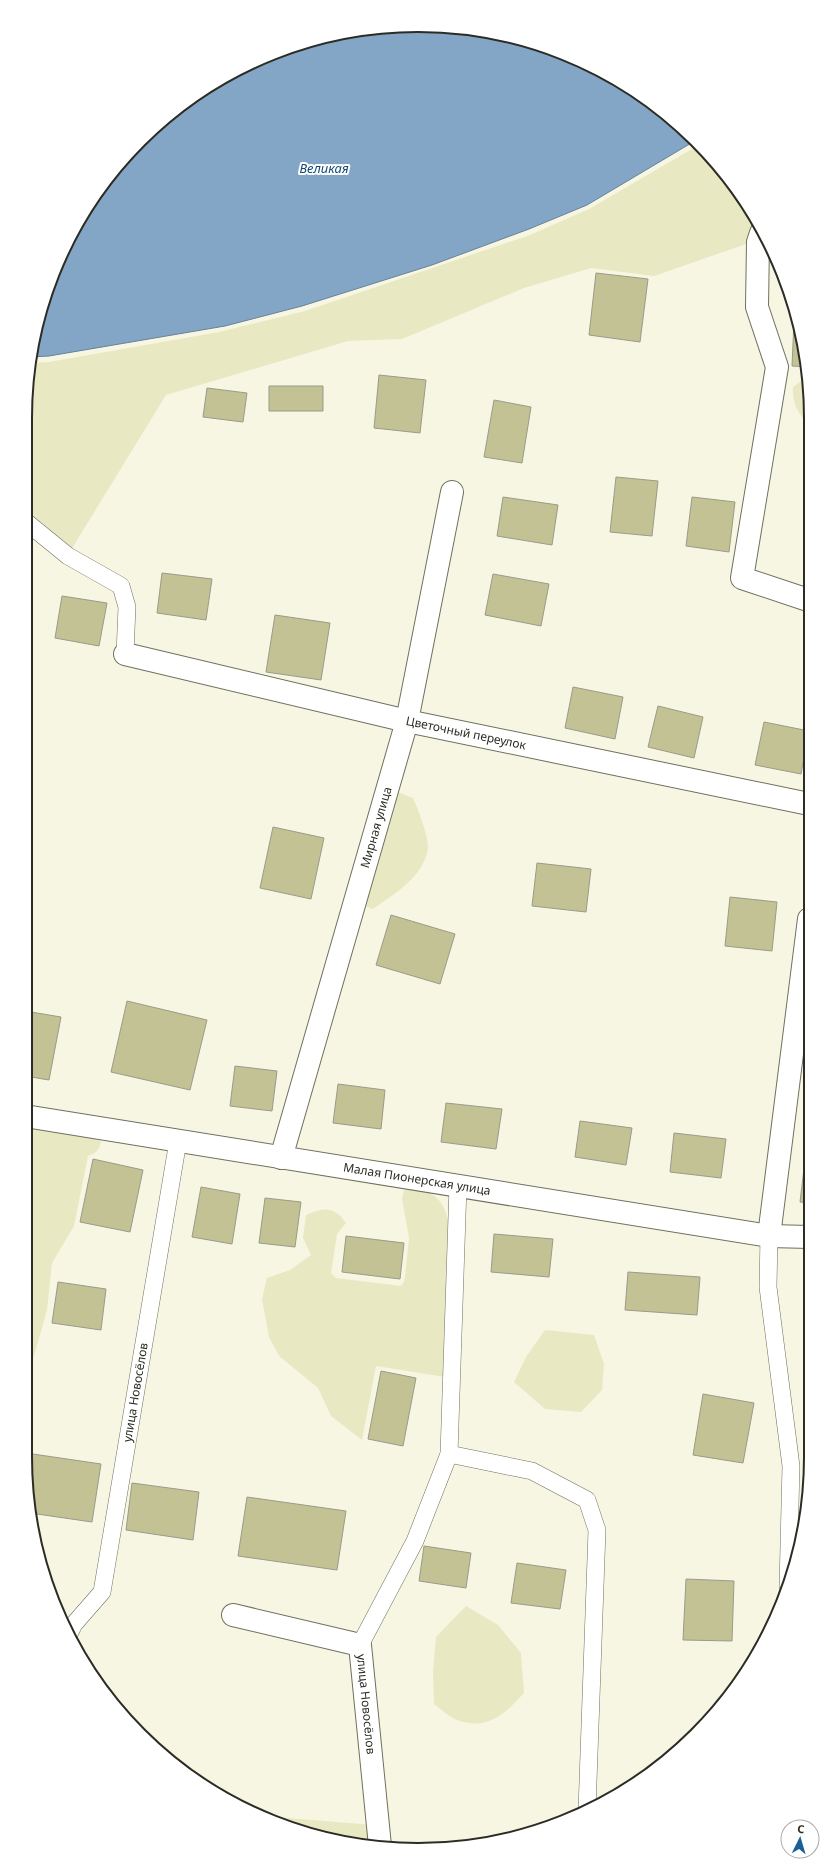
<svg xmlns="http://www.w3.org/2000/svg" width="836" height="1875" viewBox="0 0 836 1875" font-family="'Noto Sans',sans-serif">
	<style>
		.green { fill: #e8e9c3 }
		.water { fill: #83a6c6; stroke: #698196 }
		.building { fill: #c2c295; stroke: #9a9b89 }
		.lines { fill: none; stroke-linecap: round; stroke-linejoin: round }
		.lane-casing { stroke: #70705f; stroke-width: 18 }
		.street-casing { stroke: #70705f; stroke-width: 24 }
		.lane { stroke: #fff; stroke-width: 17 }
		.street { stroke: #fff; stroke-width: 22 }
		.labels { text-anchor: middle; stroke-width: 4; stroke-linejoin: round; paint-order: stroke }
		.street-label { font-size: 12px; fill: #2c2c25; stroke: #fff }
		.water-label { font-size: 13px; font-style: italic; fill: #124973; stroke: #fff }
		.rim { fill: none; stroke: #2c2c25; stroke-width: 2 }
	</style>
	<rect width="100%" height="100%" fill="#f6f6e3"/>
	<path class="green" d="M697,146L730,179L757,226L752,242L654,276L591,268L524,288L402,339L348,341L166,395L71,550L25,513V418L30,363L49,362L219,332L305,311L530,235L589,209Z
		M801,381L808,382V423C797,413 792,402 793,387Z
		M395,791L413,798C418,808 429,839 428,848C424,877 394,894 373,909L365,906L363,901Z
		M25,863L28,895L25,922Z
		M25,1125L101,1137C101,1148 98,1152 88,1156L74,1226L52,1263L47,1310L36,1349L29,1371L25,1374V1160C27,1145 25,1139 25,1125Z
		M410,1187C437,1192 444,1201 450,1227L445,1377L376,1366L362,1440L331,1416L318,1388L279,1356L269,1337L262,1299L267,1278L290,1270L311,1255L303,1238L306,1215C323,1207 335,1206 346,1223L337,1234L331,1273L336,1278L401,1286L404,1282L405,1276L409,1238L402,1199L404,1190Z
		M545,1330L594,1335L604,1364L602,1390L581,1412L545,1409L514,1382L526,1357Z
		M466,1606L498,1625L521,1653L524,1693C506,1713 489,1730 460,1721C451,1719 441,1709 434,1704L433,1672L436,1637Z
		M262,1816L386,1826L390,1847L342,1842L291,1829Z"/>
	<path class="water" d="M418,25L494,33L568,55L657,106L693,142L587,205L529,229L432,265L302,306L225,326L49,356L31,357L33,342L55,268L91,200L140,140L199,91L267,55L341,33Z"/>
	<path class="building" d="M596,273L648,279L640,342L589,335Z
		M794,321H795L808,367L792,366Z
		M379,375L426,380L420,433L374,428Z
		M269,386H323V411H269Z
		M207,388L247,393L243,422L203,417Z
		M494,400L531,407L522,463L484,457Z
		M616,477L658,481L652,536L610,532Z
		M503,497L558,505L552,545L497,536Z
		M692,497L735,502L729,552L686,546Z
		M162,573L212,579L206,620L157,613Z
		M493,574L549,584L541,626L485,615Z
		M62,596L107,603L99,646L55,638Z
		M275,615L330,623L321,680L266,672Z
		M573,687L623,697L615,739L565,728Z
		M658,706L703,717L694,758L648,747Z
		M764,722L809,731L801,774L755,765Z
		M273,827L324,838L311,899L260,888Z
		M537,863L591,869L586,912L532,906Z
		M730,897L777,902L772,951L725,946Z
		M391,915L455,934L440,984L376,965Z
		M127,1001L207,1020L190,1090L111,1072Z
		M25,1011L61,1017L49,1080L25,1076Z
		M235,1066L277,1071L272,1111L230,1106Z
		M338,1084L385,1090L381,1129L333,1123Z
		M446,1103L502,1109L496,1149L441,1142Z
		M580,1121L632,1128L626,1165L575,1157Z
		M674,1133L726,1139L721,1178L670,1172Z
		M806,1152L810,1153V1203L800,1202Z
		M93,1159L143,1170L130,1232L80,1222Z
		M201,1187L240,1194L232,1244L192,1237Z
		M265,1198L301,1202L295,1247L259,1243Z
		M494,1234L553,1239L549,1277L491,1272Z
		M346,1236L404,1243L400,1279L342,1272Z
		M628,1272L700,1277L697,1315L625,1310Z
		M58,1282L106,1289L101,1330L52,1323Z
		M381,1371L416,1378L403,1446L368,1439Z
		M703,1394L754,1403L743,1463L693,1455Z
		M26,1453L101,1464L92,1522L30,1513L25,1460Z
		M132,1483L199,1492L193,1540L126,1530Z
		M247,1497L346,1511L337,1570L238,1556Z
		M424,1546L471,1553L466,1588L419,1581Z
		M517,1563L566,1570L560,1609L511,1603Z
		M686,1579L734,1581L732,1641L683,1640Z"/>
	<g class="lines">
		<defs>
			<g id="lane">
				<path d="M25,521L68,556L121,586L127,607L125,654"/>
				<path d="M769,1236L768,1287L791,1466L788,1586"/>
				<path d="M449,1454L532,1471L587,1500L597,1530L587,1810"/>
				<path id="s1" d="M69,1634L74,1624L102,1592L178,1141"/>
				<path d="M360,1645L415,1541L449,1454L458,1186"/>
			</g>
			<g id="street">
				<path d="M761,233L758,242L757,307L777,367L742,578L808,600"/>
				<path id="s2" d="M125,654L407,721L809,804"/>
				<path id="s3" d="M25,1116L769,1236L810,1237"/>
				<path id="s4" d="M281,1158L407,721L452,492"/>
				<path d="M769,1236L809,919"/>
				<path id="s5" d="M233,1615L360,1645L380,1846"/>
			</g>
		</defs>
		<use href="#lane" class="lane-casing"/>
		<use href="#street" class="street-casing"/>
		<use href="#lane" class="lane"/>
		<use href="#street" class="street"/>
	</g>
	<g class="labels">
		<g class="street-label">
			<text dy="4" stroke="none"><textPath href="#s2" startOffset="350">Цветочный переулок</textPath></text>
			<text dy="4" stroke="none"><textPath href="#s4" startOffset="344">Мирная улица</textPath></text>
			<text dy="4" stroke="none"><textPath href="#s3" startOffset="397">Малая Пионерская улица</textPath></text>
			<text dy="4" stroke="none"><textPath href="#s1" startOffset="256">улица Новосёлов</textPath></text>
			<text dy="4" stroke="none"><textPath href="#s5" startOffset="190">улица Новосёлов</textPath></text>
		</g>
		<g class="water-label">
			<text x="324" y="173">Великая</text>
		</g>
	</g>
	<path d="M0 0H836V1875H0ZM418 32H418A386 386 0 0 1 804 418V1457A386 386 0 0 1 418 1843H418A386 386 0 0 1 32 1457V418A386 386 0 0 1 418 32Z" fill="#fff" fill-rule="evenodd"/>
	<path class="rim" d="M418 32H418A386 386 0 0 1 804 418V1457A386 386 0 0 1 418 1843H418A386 386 0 0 1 32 1457V418A386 386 0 0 1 418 32Z"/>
	<g transform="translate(800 1839) rotate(5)"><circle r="19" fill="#ffffff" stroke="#ababa8"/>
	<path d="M0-3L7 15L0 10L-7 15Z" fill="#1b6095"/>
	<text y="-6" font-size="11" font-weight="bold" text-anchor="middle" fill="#2c2c25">С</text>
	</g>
</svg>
